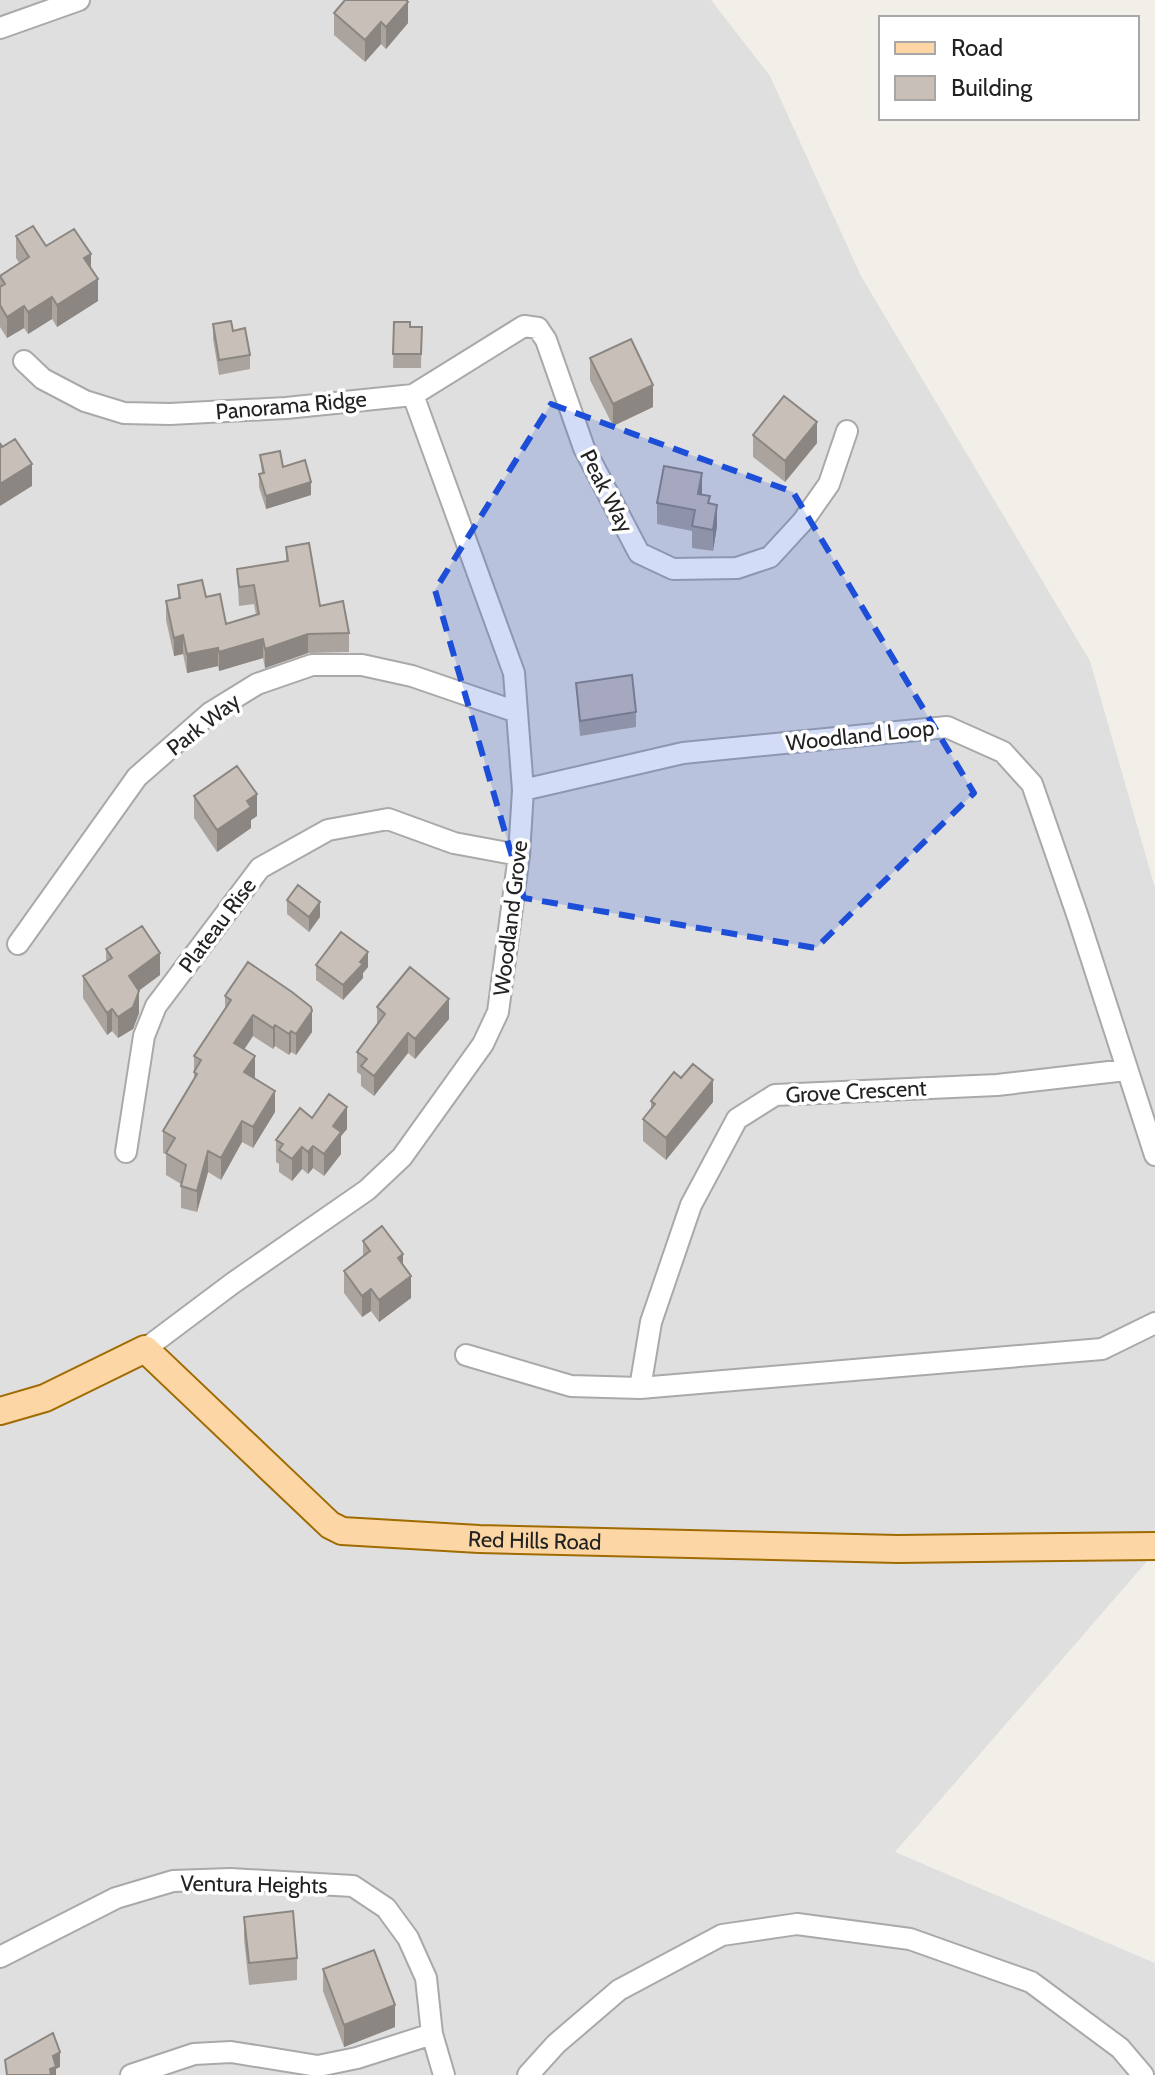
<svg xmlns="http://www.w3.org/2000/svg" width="1155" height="2075" viewBox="0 0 1155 2075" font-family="Cabin,sans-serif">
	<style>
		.residential { fill: #e0dfdf }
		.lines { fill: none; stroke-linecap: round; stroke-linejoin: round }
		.minor-casing { stroke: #a9a9a9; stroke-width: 24 }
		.major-casing { stroke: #a06b00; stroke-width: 30 }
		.minor { stroke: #fff; stroke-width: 20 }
		.major { stroke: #fcd6a4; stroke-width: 26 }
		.wall { fill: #aba49e }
		.shaded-wall { fill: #8b8681 }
		.building { fill: #c7bfb8; stroke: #8b8681; stroke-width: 2 }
		.marked { fill: #1d4ed8; fill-opacity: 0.2; stroke: #1d4ed8; stroke-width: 6; stroke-dasharray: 16 10; stroke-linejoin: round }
		.labels { text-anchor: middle; stroke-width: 7; stroke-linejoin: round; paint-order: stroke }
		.street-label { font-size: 22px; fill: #222; stroke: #fff }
	</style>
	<rect width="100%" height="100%" fill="#f2efe9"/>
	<path class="residential" d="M0,0H711L770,76L861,276L1090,661L1155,888V1552L895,1852L1155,1963V2075H0Z"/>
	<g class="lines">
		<defs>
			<path id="minor" d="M0,28L79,0
				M24,361L43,379L85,401L124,413L170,414L286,408L413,395L524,326L538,328L546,340L584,448L639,553L673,569L737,568L770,557L803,521L829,484L847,431
				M523,790L683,753L947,727L1003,752L1032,784L1078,917L1155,1155
				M18,944L137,777L210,713L257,684L312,665H362L412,676L517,712
				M126,1152L144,1036L156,1006L260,868L328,830L388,819L454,843L519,855
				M145,1349L233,1283L367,1190L402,1157L483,1044L498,1012L519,855L523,790L514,673L413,395
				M466,1355L571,1386L640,1388L1102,1349L1155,1323
				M640,1388L651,1322L691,1205L737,1119L775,1095L997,1085L1126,1070
				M0,1957L116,1898L173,1881L230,1879L353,1886L386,1908L408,1938L426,1978L432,2034L444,2075
				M131,2075L194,2054L231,2052L318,2066L357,2058L432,2034
				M528,2075L556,2044L619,1990L722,1935L797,1924L910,1939L1031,1982L1120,2048L1143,2075"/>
			<g id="major">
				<path id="s1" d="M0,1411L45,1398L145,1349L330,1525L342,1531L479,1539L898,1549L1155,1546"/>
			</g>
		</defs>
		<use href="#minor" class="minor-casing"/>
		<use href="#major" class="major-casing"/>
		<use href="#minor" class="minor"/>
		<use href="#major" class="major"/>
	</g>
	<path class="wall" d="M408,0V23L386,49L381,44L365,62L334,35V13Z
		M16,236L46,246L91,268L98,301L57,327L52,319L28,334L24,328L7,338L0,327V276L20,264L16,258Z
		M394,322L410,327H422L421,368H393Z
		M213,324L233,331L250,355V369L219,375L213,339Z
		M590,358L653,407L613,426L590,380Z
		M753,435L817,443L785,482L753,457Z
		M260,455L283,467L311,495L266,509L259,487V474L262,473Z
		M702,495L710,503L717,526L713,551L692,548V531L657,524V503Z
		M286,547L320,606L349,633V652L308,653L265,668L263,658L219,671L218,666L187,673L183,654L174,656L166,620V601L178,599V585L206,597L226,624L256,615L254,604L239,606L237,569L286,561Z
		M576,683L636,712V727L580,736Z
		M194,796L257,816L251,820V828L217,852L194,818Z
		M287,900L320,917L309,932L287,914Z
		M106,949L160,975L138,991L139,1013L133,1029L118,1038L112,1031L107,1035L83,998V976L106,961Z
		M316,965L368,967L363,973V978L343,1000L316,980Z
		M225,996L312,1032L296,1055L291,1052L289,1055L275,1046L273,1049L253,1036L244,1050L254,1078L275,1112L253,1148L242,1142L221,1180L208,1172L197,1212L181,1208V1184L166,1175V1154L163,1153V1131L194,1079V1056L225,1009Z
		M377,1007L449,1019L415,1059L408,1053L374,1096L361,1086V1075L357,1072V1052L377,1026Z
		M651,1101L713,1102L666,1160L643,1141V1119L651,1110Z
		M312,1118L347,1129L341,1136V1154L324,1176L313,1168L308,1174L302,1169L292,1181L279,1172V1164L276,1162V1140Z
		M363,1241L403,1265L411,1298L379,1322L371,1311L362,1317L344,1293V1271L363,1257Z
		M244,1917L297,1958V1980L249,1985L244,1939Z
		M323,1969L395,2027L344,2047L323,1991Z"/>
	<path class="shaded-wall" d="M404,0H408V23L386,49V27Z
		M381,22V44L365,62V40Z
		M91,254V276L84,258Z
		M98,279V301L57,327V305Z
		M52,297V319L28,334V312Z
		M24,306V328L7,338V317Z
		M653,385V407L613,426V404Z
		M817,422V443L785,482V461Z
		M32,464V486L0,506V484Z
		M702,473V494H698Z
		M311,482V495L266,509V496Z
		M717,505V526L713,551V530Z
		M308,634V653L265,668V649Z
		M183,635V654L174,656V638Z
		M263,639V658L219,671V652Z
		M218,648V666L187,673V654Z
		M257,794V816L251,820V828L217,852V830L247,801Z
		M320,902V917L309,932V917Z
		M368,952V967L363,973V978L343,1000V985Z
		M160,953V975L129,998V976Z
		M139,991V1013L133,1029L118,1038V1017Z
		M449,999V1019L415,1059V1039Z
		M112,1009V1031L107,1035V1013Z
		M312,1011V1032L296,1055V1034Z
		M253,1015V1036L234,1064V1043Z
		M275,1025V1046L273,1049V1028Z
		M291,1031V1052L289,1055V1034Z
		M408,1033V1053L374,1096V1076Z
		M255,1056V1078L244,1093V1072Z
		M713,1080V1102L666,1160V1138Z
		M275,1091V1112L253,1148V1127Z
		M347,1107V1129L341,1136V1154L324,1176V1154L333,1126Z
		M242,1121V1142L221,1180V1158Z
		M313,1146V1168L308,1174V1152Z
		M302,1147V1169L292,1181V1159Z
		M208,1151V1172L197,1212V1191Z
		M403,1254V1276L398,1258Z
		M411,1276V1298L379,1322V1300Z
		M371,1289V1311L362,1317V1296Z
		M395,2005V2027L344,2047V2025Z
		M60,2052V2067L56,2069V2075H50V2069L53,2056Z"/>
	<path class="building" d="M345,0H406L408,2L386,27L381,22L365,40L334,13Z
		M33,226L46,246L74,229L91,254L84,258L98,279L57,305L52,297L28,312L24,306L7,317L0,305V287L5,284L0,276L29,257L16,236Z
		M231,321L233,331L245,328L250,355L219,360L213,324Z
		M394,322H410V327H422L421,354H393Z
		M631,339L653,385L613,404L590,358Z
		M784,396L817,422L785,461L753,435Z
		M15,439L32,464L0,484V443L2,447Z
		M280,451L283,467L305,460L311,482L266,496L259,474L264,473L260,455Z
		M664,466L702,473L698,494L710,496L708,503L717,505L713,530L692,526L695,510L657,503Z
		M309,543L320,606L343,601L349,633L308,634L265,649L263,639L219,652L218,648L187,654L183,635L174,638L166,601L180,598L178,585L202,580L206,597L220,594L226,624L259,614L254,585L239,587L237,569L288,561L286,547Z
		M632,675L636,712L580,721L576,683Z
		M237,766L257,794L247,801L251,807L217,830L194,796Z
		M298,885L320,902L309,917L287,900Z
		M142,926L160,953L129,976L139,991L133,1007L118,1017L112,1009L107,1013L83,976L112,958L106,949Z
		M341,932L368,952L360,962L363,964L343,985L316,965Z
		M248,962L292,992L311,1007L312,1011L296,1034L291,1031L289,1034L275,1025L273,1028L253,1015L234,1043L255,1056L244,1072L275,1091L253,1127L242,1121L221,1158L208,1151L197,1191L181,1186L186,1165L166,1153L175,1138L163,1131L197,1074L194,1072L201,1060L194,1056L231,1000L225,996Z
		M410,967L449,999L415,1039L408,1033L374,1076L361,1066L367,1059L357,1052L385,1014L377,1007Z
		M693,1064L713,1080L666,1138L643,1119L655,1104L651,1101L674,1072L681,1078Z
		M329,1094L347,1107L333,1126L341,1132L324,1154L313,1146L308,1152L302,1147L292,1159L279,1150L283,1144L276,1140L300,1108L312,1118Z
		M382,1226L403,1254L398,1258L411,1276L379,1300L371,1289L362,1296L344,1271L370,1251L363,1241Z
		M293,1911L297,1958L249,1963L244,1917Z
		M374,1950L395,2005L344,2025L323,1969Z
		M53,2033L60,2052L53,2056L56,2067L50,2069L51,2075H7L5,2060Z"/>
	<path class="marked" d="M551,404L793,492L974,793L816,948L524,898L435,590Z"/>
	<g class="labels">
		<g class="street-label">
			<text transform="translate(291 405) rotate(-5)" y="8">Panorama Ridge</text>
			<text transform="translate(607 491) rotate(63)" y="8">Peak Way</text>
			<text transform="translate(203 724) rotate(-38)" y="8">Park Way</text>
			<text transform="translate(860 735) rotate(-6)" y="8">Woodland Loop</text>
			<text transform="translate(510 918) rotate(-83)" y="8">Woodland Grove</text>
			<text transform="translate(217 925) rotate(-53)" y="8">Plateau Rise</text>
			<text transform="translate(856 1091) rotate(-3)" y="8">Grove Crescent</text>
			<text dy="8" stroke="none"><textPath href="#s1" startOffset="620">Red Hills Road</textPath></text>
			<text transform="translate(254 1884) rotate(1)" y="8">Ventura Heights</text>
		</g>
	</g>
	<rect x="879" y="16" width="260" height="104" fill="#ffffff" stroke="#a7a7a7" stroke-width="2"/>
	<rect x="895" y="42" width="40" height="12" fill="#fcd6a4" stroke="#a7a7a7" stroke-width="2"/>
	<text x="951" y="56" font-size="24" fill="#222222">Road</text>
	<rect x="895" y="76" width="40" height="24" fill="#c7bfb8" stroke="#a7a7a7" stroke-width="2"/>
	<text x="951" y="96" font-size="24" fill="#222222">Building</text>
</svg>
